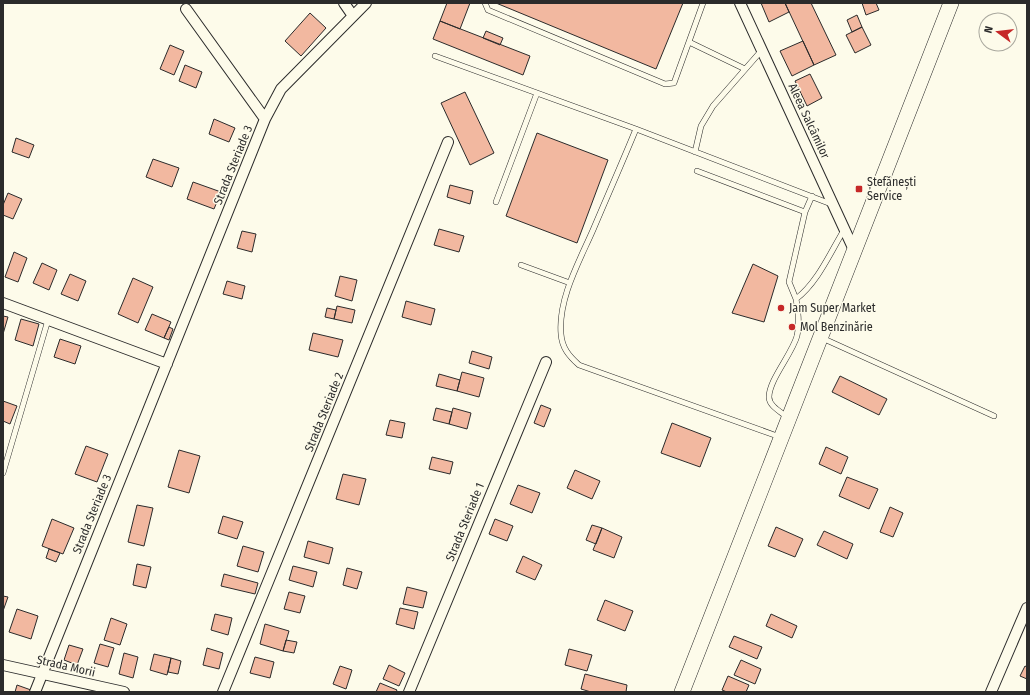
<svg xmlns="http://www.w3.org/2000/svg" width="1030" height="695" viewBox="0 0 1030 695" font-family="'Fira Sans Condensed',sans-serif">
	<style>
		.building { fill: #f2b8a0; stroke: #2b2b2b }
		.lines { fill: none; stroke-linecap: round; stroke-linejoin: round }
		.lane-casing { stroke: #2b2b2b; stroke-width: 6 }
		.street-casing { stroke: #2b2b2b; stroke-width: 12 }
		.primary-casing { stroke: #2b2b2b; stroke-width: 16 }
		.lane { stroke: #fdfbea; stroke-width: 5 }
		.street { stroke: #fdfbea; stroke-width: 10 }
		.primary { stroke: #fdfbea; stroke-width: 15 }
		.poi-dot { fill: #c62828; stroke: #fdfbea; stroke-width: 1.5 }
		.labels { text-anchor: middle; stroke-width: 3; stroke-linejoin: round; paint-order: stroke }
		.street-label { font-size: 12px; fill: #2b2b2b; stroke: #fdfbea }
		.poi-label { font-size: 12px; fill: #2b2b2b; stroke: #fdfbea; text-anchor: start }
	</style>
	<rect width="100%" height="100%" fill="#fdfbea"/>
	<path class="building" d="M447,3H470L460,29L440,21Z
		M496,3H683L656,69Z
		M761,3H785L789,12L769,22Z
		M785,3H811L836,55L814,65Z
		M862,3H876L879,10L866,15Z
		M310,13L326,28L301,56L285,41Z
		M857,15L862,27L852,32L847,20Z
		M440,21L530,56L523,75L433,39Z
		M862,27L871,45L855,53L846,35Z
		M486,31L503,38L500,45L483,38Z
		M803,41L814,65L792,76L780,51Z
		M170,45L184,51L174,75L160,69Z
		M185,65L202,72L196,88L179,81Z
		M810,74L822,98L807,106L795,81Z
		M465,92L494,153L470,165L441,103Z
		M214,119L235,128L229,142L209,134Z
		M537,133L608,160L577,243L506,216Z
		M16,138L34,145L29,158L12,152Z
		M153,159L179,168L172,187L146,177Z
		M193,182L221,192L214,209L187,199Z
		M450,185L473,191L470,204L447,197Z
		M8,193L22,199L13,219L3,215V205Z
		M439,229L464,236L459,252L434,245Z
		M242,231L256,234L252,252L237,248Z
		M14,252L27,258L18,282L5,277Z
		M42,263L57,270L49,290L33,283Z
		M753,264L778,276L764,322L732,313Z
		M70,274L86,281L78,301L61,294Z
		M340,276L357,280L352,301L335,296Z
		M133,278L153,287L138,323L118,314Z
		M227,281L245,286L242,299L223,294Z
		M406,301L435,309L431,325L402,317Z
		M337,306L355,310L352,323L334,319Z
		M327,308L336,310L334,319L325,317Z
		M152,314L171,322L164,338L145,330Z
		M3,316L8,317L3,334Z
		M21,319L39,324L33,346L15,340Z
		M169,327L173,329L169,340L164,338Z
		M313,333L343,340L338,357L309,350Z
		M60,339L81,346L75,364L54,357Z
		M472,351L492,357L489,369L469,363Z
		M462,372L484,378L479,397L457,391Z
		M439,374L460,380L457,391L436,386Z
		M840,376L887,399L879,415L832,392Z
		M3,401L17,406L10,424L3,421Z
		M541,405L551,409L544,427L534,423Z
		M436,408L452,412L449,424L433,420Z
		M453,408L471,413L467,429L449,424Z
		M390,420L405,423L402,438L386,435Z
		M672,423L711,438L700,467L661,453Z
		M86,446L108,454L97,482L75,474Z
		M826,447L848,457L841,474L819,464Z
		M179,450L200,456L189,493L168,487Z
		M432,457L453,462L450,474L429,469Z
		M575,470L600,481L592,499L567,488Z
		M343,474L366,479L359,505L336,499Z
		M847,477L878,489L869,509L839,496Z
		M518,485L540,493L532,513L510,504Z
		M137,505L153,508L144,546L128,542Z
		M890,507L903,513L893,537L880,532Z
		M223,516L243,522L237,539L218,533Z
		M52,519L74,528L63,554L42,546Z
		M495,519L513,526L507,541L489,534Z
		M592,525L602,528L596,544L586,540Z
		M776,527L803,539L795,557L768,546Z
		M602,528L622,537L614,558L593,550Z
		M824,531L853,544L847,559L817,545Z
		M308,541L333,548L329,564L304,557Z
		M243,546L264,552L258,572L237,566Z
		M49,549L60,553L56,562L46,558Z
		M523,556L542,565L535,580L516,572Z
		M137,564L151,567L146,588L133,585Z
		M293,566L317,572L313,587L289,580Z
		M347,568L362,572L357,589L343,585Z
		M224,574L258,583L255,594L221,586Z
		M407,587L427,592L423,608L403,604Z
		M289,592L305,596L300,613L284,609Z
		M3,596L8,597L3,611Z
		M605,600L633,611L625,631L597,620Z
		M400,608L418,612L414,629L396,624Z
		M17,609L38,616L31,639L9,632Z
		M215,614L232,618L228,635L211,630Z
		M771,614L797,626L792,638L766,626Z
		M111,618L127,624L120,645L104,640Z
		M265,624L289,631L283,651L260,644Z
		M734,636L762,647L757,659L729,647Z
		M286,640L297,642L294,653L283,651Z
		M100,644L114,648L108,667L94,663Z
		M69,645L83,649L77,665L64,660Z
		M207,648L223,653L219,669L203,665Z
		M569,649L592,655L587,671L565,665Z
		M124,653L138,657L133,678L119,674Z
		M154,654L171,658L167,675L150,670Z
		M255,657L274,662L270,678L250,673Z
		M171,658L181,661L178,674L168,672Z
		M741,660L761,669L755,684L734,675Z
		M389,665L405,673L399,686L383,679Z
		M340,666L352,670L346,689L333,684Z
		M1025,666L1027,667V679L1020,676Z
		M585,674L627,685L626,692H591L581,689Z
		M728,676L749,685L746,692H727L722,690Z
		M380,683L397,690L396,692H376Z
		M17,685L31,690L30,692H15Z"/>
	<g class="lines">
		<defs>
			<path id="lane" d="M485,3L488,10L665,84L674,83L703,3
				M689,42L745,69
				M435,56L636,129L831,204
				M636,129C622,163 607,197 593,230C579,262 558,299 561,334C562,348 569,356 579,365L780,437
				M695,152L701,126L713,106L762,50
				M697,171L805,212L812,196
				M496,202L537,93
				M521,265L570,283
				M796,299L789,282L805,212
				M822,338L994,416
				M787,417C781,412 769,406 769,397C769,380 792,354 797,336C800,324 798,310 796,299C818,282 830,253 844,230
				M3,473L48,320"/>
			<path id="street" d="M344,3L353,16
				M740,3L854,250
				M186,9L265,119
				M3,303L167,364
				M3,665L124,692
				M35,692L265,119L281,89L366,3
				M223,692L448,142
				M409,692L546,362
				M991,692L1027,608"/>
			<path id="primary" d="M682,692L951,3"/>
		</defs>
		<use href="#lane" class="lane-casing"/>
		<use href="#street" class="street-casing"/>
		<use href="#primary" class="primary-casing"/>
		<use href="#lane" class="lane"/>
		<use href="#street" class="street"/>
		<use href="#primary" class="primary"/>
	</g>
	<g class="poi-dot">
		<rect x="855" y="185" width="8" height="8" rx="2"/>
		<circle cx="781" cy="308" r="4"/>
		<circle cx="792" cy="327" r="4"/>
	</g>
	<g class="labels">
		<g class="street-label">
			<text transform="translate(809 121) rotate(65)" y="4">Aleea Salcâmilor</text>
			<text transform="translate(233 165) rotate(-68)" y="4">Strada Steriade 3</text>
			<text transform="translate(324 412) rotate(-68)" y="4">Strada Steriade 2</text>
			<text transform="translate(92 514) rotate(-68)" y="4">Strada Steriade 3</text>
			<text transform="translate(465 522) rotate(-68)" y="4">Strada Steriade 1</text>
			<text transform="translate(66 666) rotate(13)" y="4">Strada Morii</text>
		</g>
		<g class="poi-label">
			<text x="867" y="186">Ștefănești<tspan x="867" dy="14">Service</tspan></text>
			<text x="789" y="312">Jam Super Market</text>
			<text x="800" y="331">Mol Benzinărie</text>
		</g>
	</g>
	<rect width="1030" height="695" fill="none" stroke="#2b2b2b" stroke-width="8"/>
	<g transform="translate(998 32) rotate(285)"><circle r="19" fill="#fdfbea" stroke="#a9a89e"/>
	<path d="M0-3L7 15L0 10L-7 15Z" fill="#c62828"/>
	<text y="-6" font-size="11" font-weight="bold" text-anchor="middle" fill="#2b2b2b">N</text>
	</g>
</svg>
